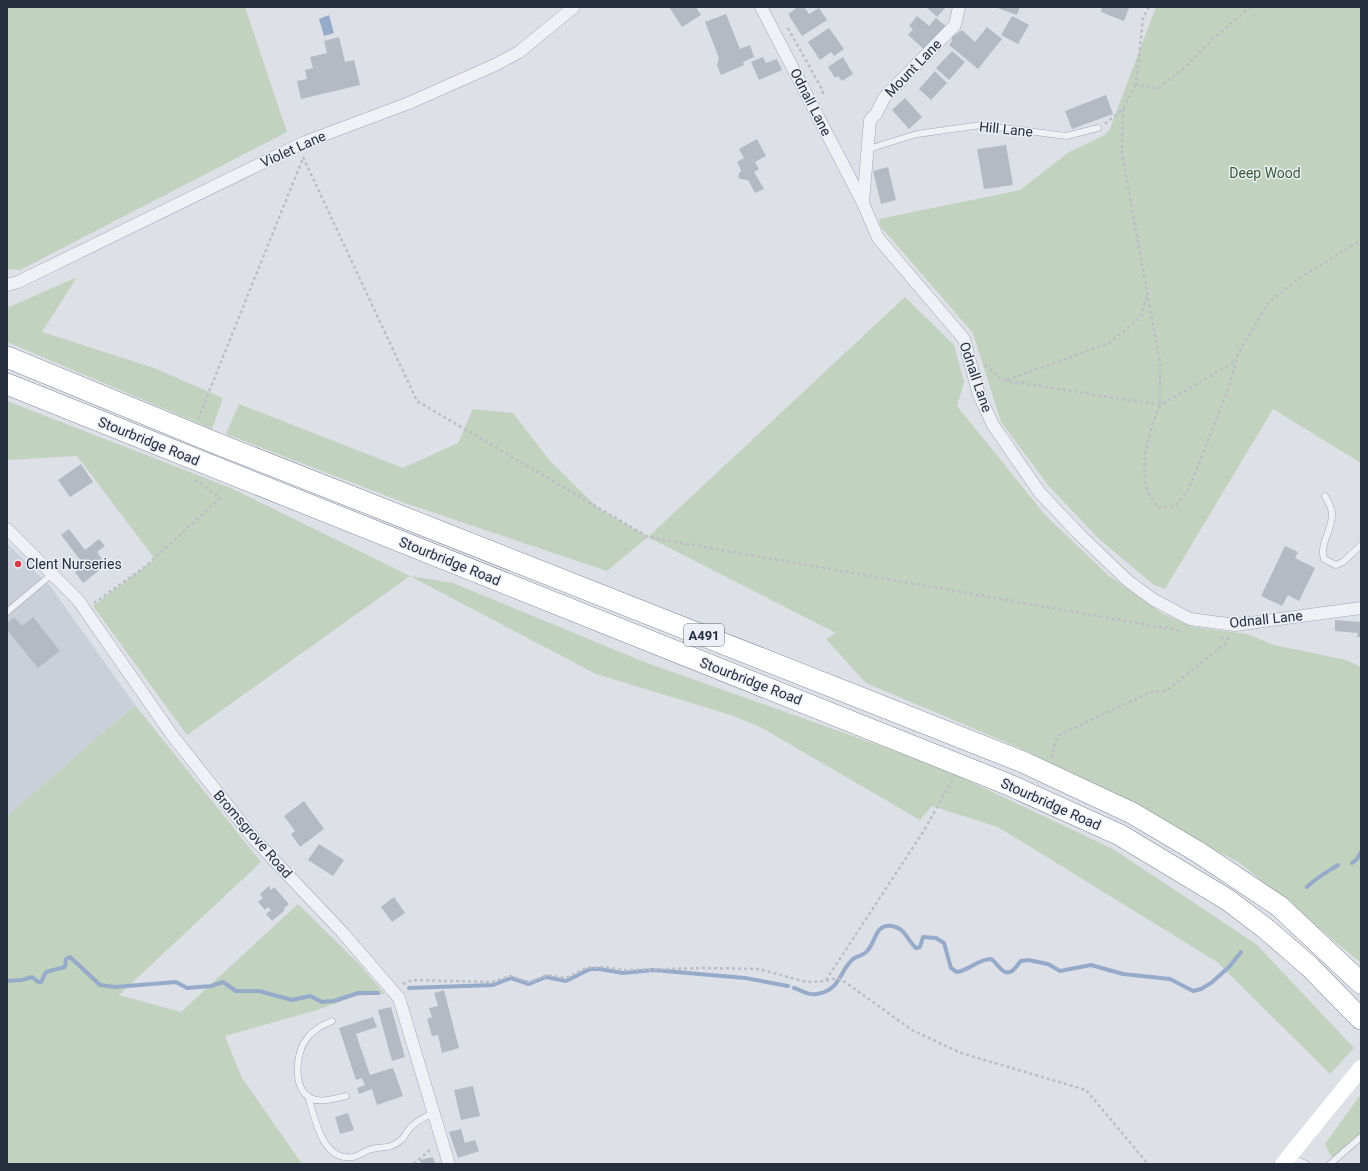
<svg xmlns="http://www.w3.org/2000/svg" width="1368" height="1171" viewBox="0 0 1368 1171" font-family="Roboto,sans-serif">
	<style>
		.built { fill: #cbcfd9 }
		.green { fill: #c1d2be }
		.water { fill: #96abc9 }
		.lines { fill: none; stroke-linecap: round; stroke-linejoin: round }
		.stream { stroke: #96abc9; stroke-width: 4 }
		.building { fill: #b4b9c4 }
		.lane-casing { stroke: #a2a7b1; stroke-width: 7 }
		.street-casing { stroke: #a2a7b1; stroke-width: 13 }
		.highway-casing { stroke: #848c9e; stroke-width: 22 }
		.path { stroke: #bbbec6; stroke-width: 2.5; stroke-dasharray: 3 3; stroke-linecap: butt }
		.lane { stroke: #f0f1f6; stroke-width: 6 }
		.street { stroke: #f0f1f6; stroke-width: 12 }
		.secondary { stroke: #fff; stroke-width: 16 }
		.highway { stroke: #fff; stroke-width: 21 }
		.poi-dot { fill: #d33c48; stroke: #eceff5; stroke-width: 1.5 }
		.labels { text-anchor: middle; stroke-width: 3; stroke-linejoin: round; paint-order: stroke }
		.shield { fill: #eceff5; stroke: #616775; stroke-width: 1 }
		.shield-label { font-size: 13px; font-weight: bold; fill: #262d3e }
		.street-label { font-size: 14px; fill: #262d3e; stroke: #eceff5 }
		.park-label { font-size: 14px; fill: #375b33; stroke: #eceff5 }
		.poi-label { font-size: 14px; fill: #262d3e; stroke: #eceff5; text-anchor: start }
	</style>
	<rect width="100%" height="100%" fill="#dde0e7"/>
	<path class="built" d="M7,543L50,586L135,705L7,816Z"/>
	<path class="green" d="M7,7H245L287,132L20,270L7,269Z
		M1156,7H1361V463L1273,409L1165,589L1154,585L1098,538L1048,485L1001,422L973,333L881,227L879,219L1020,190L1069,152L1103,136L1109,131Z
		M77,277L42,332L154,368L223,398L212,429L7,342V308Z
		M905,297L954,345L964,382L957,406L1045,515L1108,575L1163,614L1194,627L1247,634L1274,645L1346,660L1361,667L1360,869L1361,963L1240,863L1029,752L866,683L826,639L836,633L648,537L607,571L405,503L226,434L239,404L403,468L458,443L473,409L513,413L550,461L599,509L648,537Z
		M7,401L231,488L410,576L453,583L647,663L940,767L1113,849L1256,944L1354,1048L1330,1074L1217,962L998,827L932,806L920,820L762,728L734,716L596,674L410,576L187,735L93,606L155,559L77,456L7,460Z
		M135,705L261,862L119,995L181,1012L298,904L358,963L385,994L356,996L317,1010L225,1036L242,1078L302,1164H7V816Z
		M1361,1094V1141L1335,1163L1325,1144Z"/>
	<path class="water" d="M329,15L334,33L324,36L319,19Z"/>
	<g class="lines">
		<path class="stream" d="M1352,863L1357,859L1361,852
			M1307,887C1318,876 1326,873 1338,865
			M7,981L22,980L32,977L38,982H41L46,972L65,967L66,959L70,957L100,985L115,987L176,982L187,988L211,986L223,982L236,991H259L292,1000L310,996L322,1002L334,1001L358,993H378
			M409,988L493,985L511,978L529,984L546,977L566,981L590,969H600L623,973L653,970L745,978L788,986
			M794,988C802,990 807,996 817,994C841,990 839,971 853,959C858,955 864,956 868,950C876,940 876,923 892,926C905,928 907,940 916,948L920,947L923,937L936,938L944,943L951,968L957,972C970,970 978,959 991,959C997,962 1003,977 1012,971C1015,969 1018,964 1021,961L1028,960L1048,964L1060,971L1091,965L1123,974L1170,979L1193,991L1201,989L1211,983L1229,967L1241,952"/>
	</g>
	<path class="building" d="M669,7H696L701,15L682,27Z
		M798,7H804L809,14L819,8L827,20L802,36L788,14Z
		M926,7H946L937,17Z
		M995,7H1020L1017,15Z
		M1102,7H1126L1129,8L1124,21L1101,12Z
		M726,14L740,49L750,45L754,57L743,62L744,65L721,75L717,65L719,58L705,22Z
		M917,16L929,26L936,18L948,28L926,51L908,35L913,29L909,26Z
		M1012,16L1029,25L1018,44L1001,35Z
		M987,27L1002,39L978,69L949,45L952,41V37L962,30L975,42Z
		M829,28L844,49L834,56L831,52L820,60L808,42Z
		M339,37L345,62L354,60L360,85L301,99L297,81L307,79L305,70L313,68L310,57L327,53L324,41Z
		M952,51L965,62L949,80L936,68Z
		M763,57L766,63L777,59L782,70L759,80L751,62Z
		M843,57L853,74L842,81L838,76L835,78L828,67Z
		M935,71L947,83L931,100L919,89Z
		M1106,95L1113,114L1072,129L1065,111Z
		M905,98L922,117L909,129L892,110Z
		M757,139L766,156L755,162L759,169L754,172L764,189L755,193L748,180L740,179L738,176L741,170L737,162L744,158L739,149Z
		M1006,145L1013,185L984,189L977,149Z
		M888,167L896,200L881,204L873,171Z
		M81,464L93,482L70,497L58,480Z
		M69,529L85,550L99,539L105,546L97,552L106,565L83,583L75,572L84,565L61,535Z
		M1285,546L1298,552L1295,558L1315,568L1299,601L1288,595L1282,606L1261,596Z
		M14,617L22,626L33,617L60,651L38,668L7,630V623Z
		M1335,620L1361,622V637H1357L1358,633L1335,631Z
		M304,801L324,829L300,847L291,834L295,831L284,816Z
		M319,844L344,860L333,876L308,860Z
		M269,886L271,890L274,887L289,904L283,909L285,910L272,921L266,914L271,910L268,907L265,910L258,902L263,898L260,894Z
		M394,897L405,913L392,922L381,907Z
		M444,990L459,1048L442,1053L438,1035L432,1036L427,1019L432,1017L429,1008L438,1006L434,993Z
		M391,1007L405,1057L392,1061L378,1010Z
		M373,1017L377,1027L356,1034L370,1075L393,1068L403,1096L377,1105L372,1089L359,1094L357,1088L365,1085L362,1078L356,1080L339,1028Z
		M473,1086L480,1116L461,1120L454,1090Z
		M348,1113L354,1130L340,1134L335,1117Z
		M461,1129L465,1143L475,1140L479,1151L458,1158L449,1132Z
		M433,1157L435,1164H421L420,1160Z"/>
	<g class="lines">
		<defs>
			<path id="lane" d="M868,149L917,134L981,125L1066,136L1098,128
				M1325,496C1328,501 1331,507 1332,513C1333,530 1319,543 1324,559L1336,565L1343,562L1361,545
				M7,612L52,574
				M332,1021C322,1025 312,1030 305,1041C295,1056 292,1095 316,1100C326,1102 337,1098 346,1096
				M308,1096C315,1118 322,1162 353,1157C360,1156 365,1150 372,1149C385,1146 389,1150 401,1140C405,1137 406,1132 410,1128C416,1121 425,1117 433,1113
				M1290,1157L1306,1164
				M1330,1164L1361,1137"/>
			<path id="street" d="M761,7L863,203L878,238L964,339L979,395L993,425L1040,493L1080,535L1128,581L1154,600L1190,619L1235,625L1361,608
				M863,203L870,120L876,114L884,98L955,25L959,7
				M7,285L18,282L305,142L409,103L497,64L519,52L574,7
				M7,529L78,600L172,735L255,840L342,932L399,998L449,1164"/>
			<path id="highway" d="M7,357L213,442L1023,762L1132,813L1198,852L1279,906L1361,983
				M7,384L1007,784L1120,835L1228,900L1266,929L1310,967L1361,1019"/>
		</defs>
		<use href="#lane" class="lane-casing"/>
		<use href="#street" class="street-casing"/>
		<use href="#highway" class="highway-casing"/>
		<path class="path" d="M1149,7L1143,18L1136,84L1157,89L1184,68L1213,39L1250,7
			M788,28L823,91L822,96
			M1123,109L1122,153L1160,363V405L1151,429L1145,453L1144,472L1147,492L1158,507H1174L1188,491L1229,387L1238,354L1268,303L1298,279L1361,240
			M1105,124L1123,109L1136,84
			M303,157L417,401L648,537L1183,631
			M985,365L1002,380L1160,405L1236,361
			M1007,380L1109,343L1141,317L1147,295
			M198,419L303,158
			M94,603L146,566L220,498L193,478
			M1221,638L1229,639
			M1051,758L1057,736L1151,692L1166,691L1227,642L1229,637
			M826,980L925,829L952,780
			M403,984L412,980L492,982L510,976L529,982L547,975L566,978L586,968L604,967L624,970L707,968L759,969L806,982L826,981L837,978L845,982L912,1030L961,1053L1086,1090L1148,1164
			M414,1164L432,1148"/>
		<use href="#lane" class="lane"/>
		<use href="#street" class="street"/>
		<path class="secondary" d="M1283,1164L1361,1068"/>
		<use href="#highway" class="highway"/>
	</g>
	<circle class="poi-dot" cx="18" cy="564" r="4"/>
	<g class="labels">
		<rect class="shield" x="684" y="624" width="40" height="22" rx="3"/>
		<g class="shield-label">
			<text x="704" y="640">A491</text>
		</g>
		<g class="street-label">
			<text transform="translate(913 68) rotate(-46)" y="5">Mount Lane</text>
			<text transform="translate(811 102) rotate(63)" y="5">Odnall Lane</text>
			<text transform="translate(1006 129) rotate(6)" y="5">Hill Lane</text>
			<text transform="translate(293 149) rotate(-24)" y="5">Violet Lane</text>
			<text transform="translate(976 377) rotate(71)" y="5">Odnall Lane</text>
			<text transform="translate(149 441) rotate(22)" y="5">Stourbridge Road</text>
			<text transform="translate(450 561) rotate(22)" y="5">Stourbridge Road</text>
			<text transform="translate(1266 619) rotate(-6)" y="5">Odnall Lane</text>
			<text transform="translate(751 681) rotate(21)" y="5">Stourbridge Road</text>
			<text transform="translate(1051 804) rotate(24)" y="5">Stourbridge Road</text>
			<text transform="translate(253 834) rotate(49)" y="5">Bromsgrove Road</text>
		</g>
		<g class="park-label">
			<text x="1265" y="178">Deep Wood</text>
		</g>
		<g class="poi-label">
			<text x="26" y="569">Clent Nurseries</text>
		</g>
	</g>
	<rect width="1368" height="1171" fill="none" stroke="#262d3e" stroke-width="16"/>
</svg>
